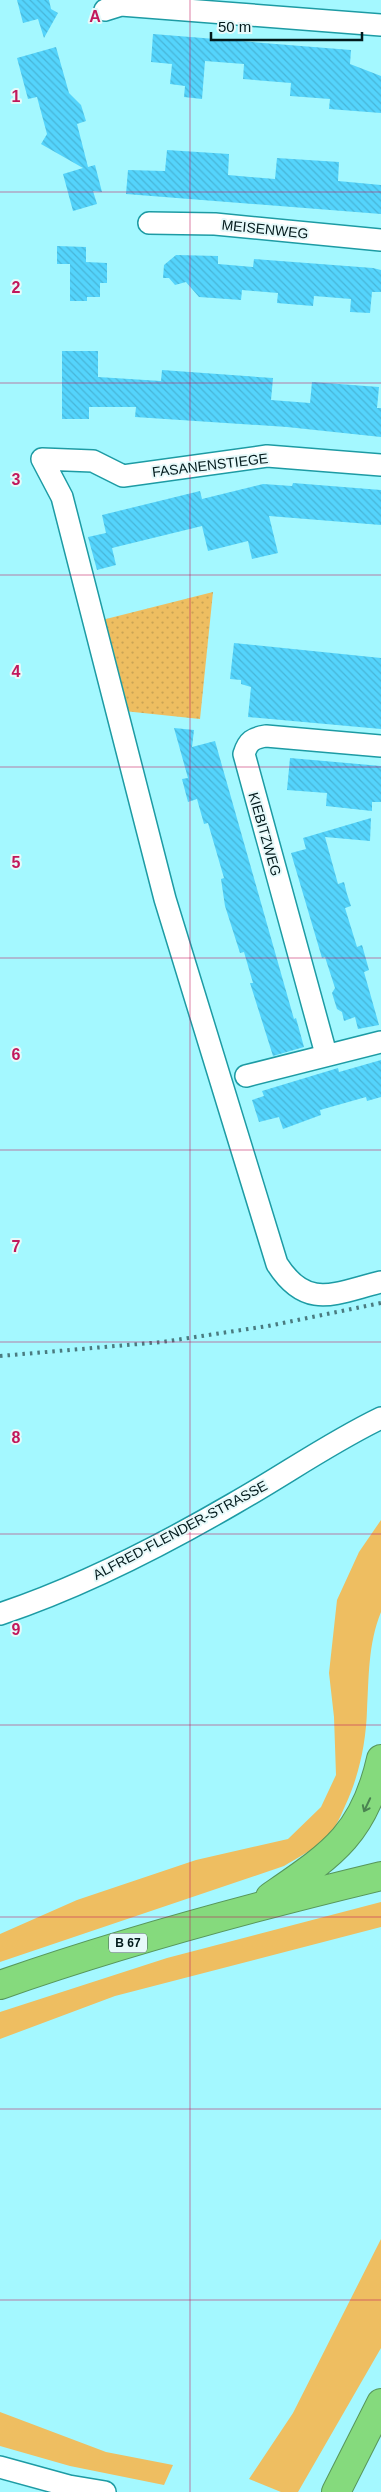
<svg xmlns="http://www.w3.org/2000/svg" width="381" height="2492" viewBox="0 0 381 2492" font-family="Helvetica,sans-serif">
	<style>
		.green { fill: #eebe61 }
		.park { fill: url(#park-dots) }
		.building { fill: url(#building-back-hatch) }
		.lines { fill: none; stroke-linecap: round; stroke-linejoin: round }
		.minor-casing { stroke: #1d9ba4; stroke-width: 24 }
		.highway-casing { stroke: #57965b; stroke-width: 30 }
		.minor { stroke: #fff; stroke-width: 21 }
		.highway { stroke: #85da7d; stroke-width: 28 }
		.rail { stroke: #4a7b80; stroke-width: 4; stroke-dasharray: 2.5 5; stroke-linecap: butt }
		.oneway { stroke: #4a8351 }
		.grid { fill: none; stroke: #c2185b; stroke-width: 1; stroke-opacity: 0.55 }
		.labels { text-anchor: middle; stroke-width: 4; stroke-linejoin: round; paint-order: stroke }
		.shield { fill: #e6f9fa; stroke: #465c5e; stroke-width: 1 }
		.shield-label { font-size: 12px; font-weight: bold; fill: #02191b }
		.street-label { font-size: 14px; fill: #02191b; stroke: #e6f9fa }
		.grid-label { font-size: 16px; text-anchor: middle; font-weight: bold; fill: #c2185b; stroke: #e6f9fa; stroke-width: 4; stroke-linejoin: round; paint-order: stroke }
	</style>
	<defs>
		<pattern id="park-dots" width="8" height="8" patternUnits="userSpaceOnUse" patternTransform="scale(1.25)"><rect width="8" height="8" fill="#eebe61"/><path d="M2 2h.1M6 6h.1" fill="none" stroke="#caa354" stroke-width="1.8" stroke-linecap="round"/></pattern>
		<pattern id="building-back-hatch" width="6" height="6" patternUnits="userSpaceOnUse" patternTransform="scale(1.25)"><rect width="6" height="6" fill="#54d4fc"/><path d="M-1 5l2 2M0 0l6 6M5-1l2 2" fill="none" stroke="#48b5d7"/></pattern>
	</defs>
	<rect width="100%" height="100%" fill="#a4f8ff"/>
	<path class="green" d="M381,1520V1612C368,1644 369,1677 367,1710C366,1743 359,1776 345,1806C340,1818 333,1833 323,1841C311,1851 297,1858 284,1866L0,1962V1934L77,1900L196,1860L288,1839L321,1807L336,1775L334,1717L329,1673L337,1600L359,1552Z
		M381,1902V1927L115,1996L0,2039V2012L167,1958Z
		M381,2239V2348L298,2492H281L249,2479L293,2413Z
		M0,2412L106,2452L173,2465L164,2485L70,2466L0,2446Z"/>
	<path class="park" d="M213,592L200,719L124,711L102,620Z"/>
	<path class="building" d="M17,0H49L51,9L58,13L44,38L38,19L23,23Z
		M153,34L351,50L350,64L381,76V113L329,109L330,99L290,96L291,83L243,79L244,64L205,61L202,99L184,97L185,86L170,84L172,64L151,62Z
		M56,47L69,93L81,105L86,121L77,124L88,167L95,165L102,192L93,191L97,204L73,211L63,174L83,168L41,144L47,134L37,97L28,99L17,58Z
		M167,150L229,154L228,175L275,179L277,158L339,162L338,181L381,185V214L126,194L128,170L165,171Z
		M57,246L86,247V262L107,263V283H100V297H87V301H70V264H57Z
		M176,255L218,256V264L253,267L254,259L373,268L381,270V292H372L370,313L350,312L351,299L314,296L313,306L277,303L278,293L242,290L241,300L199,297L186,282L175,285L169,278H163L164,265Z
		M62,351H98V377L161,381L162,370L273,378L271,400L310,403L312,382L379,387L377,408H381V437L287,427L135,417L136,407H89V419H62Z
		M293,483L381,490V525L269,516L278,553L252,559L248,541L208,551L202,526L112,548L116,565L97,570L88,537L106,533L102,515L200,491L202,499L263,484L292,486Z
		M234,643L381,658V729L248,717L251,687L241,684V680L230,679Z
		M174,728L194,730L192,747L215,741L294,1019L296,1018L304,1047L273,1056L250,983H253L244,952L240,953L225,906L221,879L224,878L208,823L204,824L197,799L188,802L182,779L188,778Z
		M290,758L381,766V802H372V811L326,806L327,793L287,790Z
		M371,818L370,841L325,837L338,884L344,882L347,894L351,906L345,908L357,947L362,945L369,970L364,972L379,1025L358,1029L355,1017L344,1021L342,1012L337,1009L332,993L335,988L325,957L322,958L291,853L306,849L303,838Z
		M381,1060V1097L367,1101L366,1097L320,1110L321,1115L283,1129L279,1117L259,1122L252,1100L264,1096L262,1091L338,1068L339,1072Z"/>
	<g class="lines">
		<defs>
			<path id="minor" d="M105,10L121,5L381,25
				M149,223L215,224L381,240
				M381,465L267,456L123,476L93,461L42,459L62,497L165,899L277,1264C307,1311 335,1293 381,1282
				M326,1054L244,754C248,741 253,738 266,736L381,746
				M246,1076L381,1042
				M0,1614C81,1587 159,1547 233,1504C283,1476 329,1443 381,1418
				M0,2467L69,2486L105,2492"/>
			<path id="highway" d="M270,1897C331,1855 364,1835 381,1759
				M0,1985C125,1941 252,1907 381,1876
				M336,2492L381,2403"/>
		</defs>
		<use href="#minor" class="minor-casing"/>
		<use href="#highway" class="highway-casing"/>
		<use href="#minor" class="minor"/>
		<use href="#highway" class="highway"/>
		<path class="rail" d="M0,1356L162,1342L268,1326L381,1303"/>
	</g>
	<defs><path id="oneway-shaft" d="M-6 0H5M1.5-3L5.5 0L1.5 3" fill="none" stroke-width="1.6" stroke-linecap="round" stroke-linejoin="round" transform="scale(1.25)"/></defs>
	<use class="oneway" href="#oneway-shaft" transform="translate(367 1805) rotate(115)"/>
	<path class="grid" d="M190,0V2492M0,192H381M0,383H381M0,575H381M0,767H381M0,958H381M0,1150H381M0,1342H381M0,1534H381M0,1725H381M0,1917H381M0,2109H381M0,2300H381"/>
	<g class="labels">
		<rect class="shield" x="109" y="1933.5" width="38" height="19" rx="4"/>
		<g class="shield-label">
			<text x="128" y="1947">B 67</text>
		</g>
		<g class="street-label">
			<text transform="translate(265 229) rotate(6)" y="5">MEISENWEG</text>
			<text transform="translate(210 465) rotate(-7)" y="5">FASANENSTIEGE</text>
			<text transform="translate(265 834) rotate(74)" y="5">KIEBITZWEG</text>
			<text transform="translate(180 1530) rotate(-28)" y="5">ALFRED-FLENDER-STRASSE</text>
		</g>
	</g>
	<g class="grid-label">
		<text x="95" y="22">A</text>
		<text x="16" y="102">1</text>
		<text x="16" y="293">2</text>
		<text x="16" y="485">3</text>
		<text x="16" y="677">4</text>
		<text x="16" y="868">5</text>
		<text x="16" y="1060">6</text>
		<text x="16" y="1252">7</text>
		<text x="16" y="1443">8</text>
		<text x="16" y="1635">9</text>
	</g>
	<path d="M211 32v8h151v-8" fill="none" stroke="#02191b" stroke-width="2.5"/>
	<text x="218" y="32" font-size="15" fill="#02191b" stroke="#e6f9fa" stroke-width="4" paint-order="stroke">50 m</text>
</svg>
